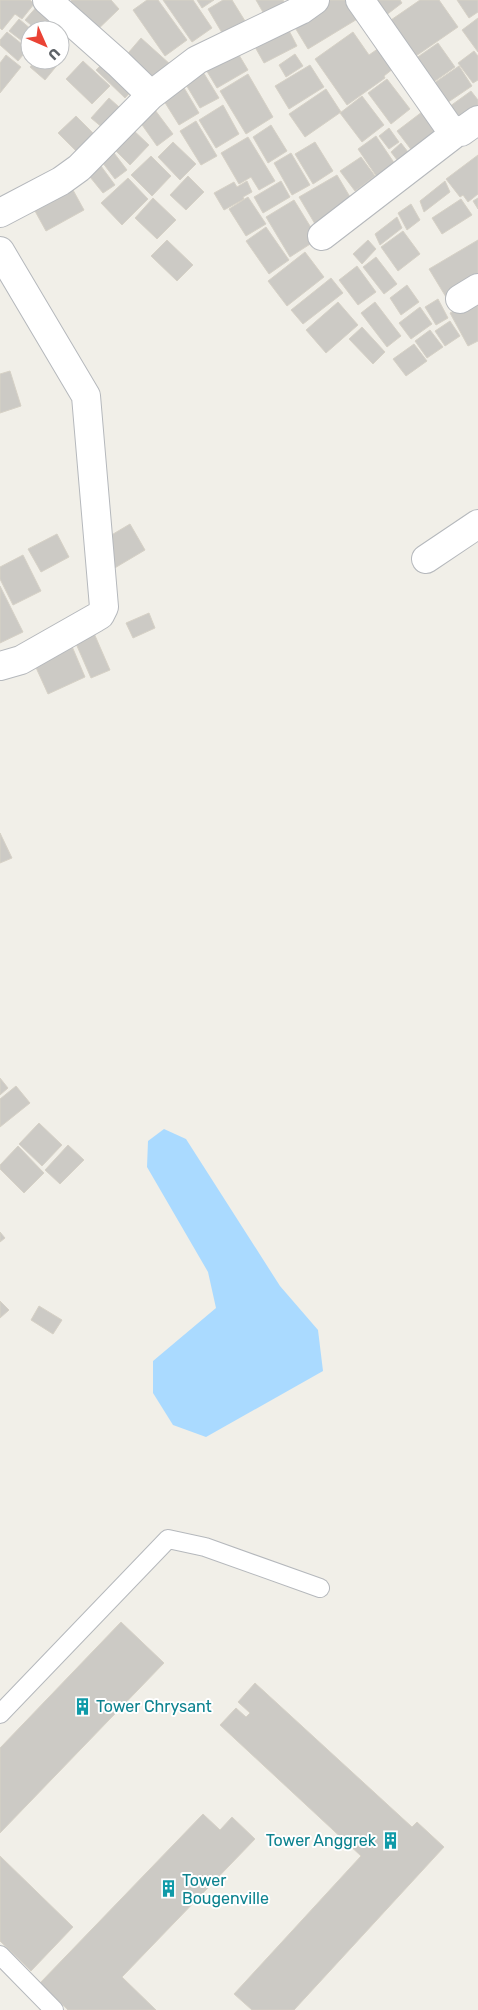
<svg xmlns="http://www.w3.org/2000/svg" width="478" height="2010" viewBox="0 0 478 2010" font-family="Rubik,sans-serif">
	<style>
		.water { fill: #aadaff }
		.building { fill: #cccac5; stroke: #d6d1c6 }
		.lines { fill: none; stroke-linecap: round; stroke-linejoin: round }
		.service-casing { stroke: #b5b8bc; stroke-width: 20 }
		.minor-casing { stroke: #b5b8bc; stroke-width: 30 }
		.service { stroke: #fff; stroke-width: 18 }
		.minor { stroke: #fff; stroke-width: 28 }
		.labels { text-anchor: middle; stroke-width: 4; stroke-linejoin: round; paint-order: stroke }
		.culture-label { font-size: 16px; fill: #0d838f; stroke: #fff; text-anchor: start }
	</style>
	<rect width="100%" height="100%" fill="#f1efe8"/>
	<path class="water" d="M164,1129L186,1139L280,1286L318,1330L323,1371L206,1437L173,1425L153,1393V1361L216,1308L208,1272L147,1167L148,1141Z"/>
	<path class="building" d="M0,0H30L34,4L22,19L15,14L2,30L0,28Z
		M72,0H111L119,9L91,36L64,7Z
		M147,0H158L187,40L165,56L133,10Z
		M163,0H193L212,28L192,42Z
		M197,0H214L202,8Z
		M223,0H232L250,29L228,43L208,9Z
		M256,0H283L284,2L264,14Z
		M326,0H348L359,18L308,49L291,21Z
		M366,0H400L402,3L381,19Z
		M420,0H439L458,27L413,58L388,22Z
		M457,0H478V12L469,18Z
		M39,4L59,21L51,30H37L25,20Z
		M478,18V52L462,30Z
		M19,19L32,30H30V47L9,31Z
		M284,21L297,46L264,63L250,38Z
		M7,32L28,49L18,61L0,45V40Z
		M353,32L369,55L379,48L394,68L384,76L385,78L347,105L315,59Z
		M141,38L171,65L153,86L123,59Z
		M438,43L455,67L428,86L412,61Z
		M233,45L248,70L217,88L202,63Z
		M474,51L478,56V80L473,83L458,63Z
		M295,54L303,66L286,77L279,65Z
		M6,55L21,67L0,93V63Z
		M108,58L137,85L125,98L96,70Z
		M36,60H55L59,63L45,80L30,67Z
		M83,61L110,86L92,104L66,79Z
		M310,65L324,87L289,109L275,86Z
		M459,66L472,86L441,107L427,88Z
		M200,67L219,98L200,108L182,78Z
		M248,74L273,117L246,134L220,91Z
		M387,79L410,109L391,124L368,93Z
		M180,81L199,113L179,125L159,93Z
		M326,89L341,112L305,137L289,114Z
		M471,91L478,100V115L455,131L442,112Z
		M362,96L384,125L362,142L340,113Z
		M109,98L128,115L110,134L91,118Z
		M223,105L239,134L216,148L199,120Z
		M155,110L173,134L157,146L140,122Z
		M422,112L441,136L416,156L397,131Z
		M76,116L102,142L84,159L58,133Z
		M196,121L217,156L201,165L180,131Z
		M271,125L287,151L268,163L253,137Z
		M130,127L149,145L130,165L111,146Z
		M389,128L399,142L389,149L379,136Z
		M376,136L399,170L381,183L358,149Z
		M248,137L275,181L259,190L251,177L239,184L221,153Z
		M173,142L196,164L180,180L158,157Z
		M315,142L333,171L313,184L295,154Z
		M401,143L415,161L404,169L391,152Z
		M111,149L127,170L115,179L99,158Z
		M291,153L310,185L292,195L274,163Z
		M478,155V194L468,202L463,195L460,197L446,179Z
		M151,156L171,176L152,196L131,175Z
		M361,157L375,176L355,191L340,171Z
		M98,162L115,185L103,193L86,172Z
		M337,175L356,207L318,229L299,197Z
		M188,176L204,192L186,210L170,195Z
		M128,178L148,199L122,225L101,203Z
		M247,181L252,192L243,197L244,199L224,210L214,193L234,182L237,187Z
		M281,181L290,197L263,213L254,197Z
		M445,181L450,192L424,212L420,201Z
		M73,190L84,210L46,231L35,211Z
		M248,197L266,224L246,236L229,209Z
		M153,198L176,220L157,239L135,218Z
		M478,198V209L473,201Z
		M461,199L472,215L442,234L432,218Z
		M294,200L318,239L290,257L266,217Z
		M411,204L420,220L407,230L398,213Z
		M397,217L402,228L380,245L375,234Z
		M266,227L289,260L269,274L246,241Z
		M403,231L420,254L398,271L381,247Z
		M167,240L193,265L177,281L151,256Z
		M368,240L376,249L362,264L353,254Z
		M478,240V285L449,302L429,269Z
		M305,252L324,277L287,306L268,281Z
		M376,257L397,284L384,294L363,267Z
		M357,266L376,292L358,305L339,280Z
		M331,278L343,293L303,324L291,310Z
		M407,285L419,302L401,315L390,298Z
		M478,298V341L468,346L450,313Z
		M438,299L448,318L436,325L425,307Z
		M338,302L358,325L326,353L306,330Z
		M375,302L401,336L387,347L361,313Z
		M420,307L432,324L411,339L399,323Z
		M450,321L460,336L445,346L435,331Z
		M362,327L385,352L373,364L349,339Z
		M430,330L443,347L427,358L415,341Z
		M414,344L427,361L406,376L393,359Z
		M10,371L21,406L0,413V374Z
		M130,524L145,550L113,569L98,543Z
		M57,534L69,557L41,572L28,549Z
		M23,555L41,591L13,605L0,579V567Z
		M0,586L23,632L0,643Z
		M149,613L155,628L133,638L126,623Z
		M93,631L110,670L91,678L74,639Z
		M71,644L85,677L48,694L33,661Z
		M0,833L12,858L0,863Z
		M0,1078L8,1088L0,1095Z
		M16,1086L30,1103L0,1127V1099Z
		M39,1123L62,1145L42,1166L19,1144Z
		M68,1145L84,1160L60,1184L45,1170Z
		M18,1146L44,1173L24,1193L0,1169V1165Z
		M0,1232L5,1238L0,1242Z
		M0,1301L9,1310L0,1318Z
		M39,1306L62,1320L53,1334L31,1320Z
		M121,1622L164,1663L0,1833V1748Z
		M255,1683L412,1827L417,1822L444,1847L294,2010H252L234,1994L361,1856L220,1725L236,1708L246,1717L250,1713L238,1702Z
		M203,1814L220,1830L232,1817L255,1839L122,1977L156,2010H68L40,1983Z
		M0,1856L73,1927L31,1971L0,1941Z"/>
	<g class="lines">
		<defs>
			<path id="service" d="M0,1714L168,1539L205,1547L320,1588
				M0,1955L54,2010"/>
			<path id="minor" d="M47,0L118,63L151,95
				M360,0L448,126L457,132H461L478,120
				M0,213L61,181L79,168L151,95L197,60L301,10L315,0
				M322,236L457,132
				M0,251L86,396L104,607L100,615L95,618L21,660L0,666
				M460,299L478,288
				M426,559L478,524"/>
		</defs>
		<use href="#service" class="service-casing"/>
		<use href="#minor" class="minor-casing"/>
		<use href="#service" class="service"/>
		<use href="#minor" class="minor"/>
	</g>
	<defs>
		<symbol id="building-bare" viewBox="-9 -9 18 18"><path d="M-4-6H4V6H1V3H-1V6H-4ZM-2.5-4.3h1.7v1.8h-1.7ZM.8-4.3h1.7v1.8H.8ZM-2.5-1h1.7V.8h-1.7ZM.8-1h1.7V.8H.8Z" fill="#0f9aa8" stroke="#fff" stroke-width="2.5" paint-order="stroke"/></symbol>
	</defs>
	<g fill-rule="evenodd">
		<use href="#building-bare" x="70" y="1694" width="25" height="25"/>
		<use href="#building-bare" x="378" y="1828" width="25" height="25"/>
		<use href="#building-bare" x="156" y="1876" width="25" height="25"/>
	</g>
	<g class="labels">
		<g class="culture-label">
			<text x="96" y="1712">Tower Chrysant</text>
			<text x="376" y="1846" text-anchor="end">Tower Anggrek</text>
			<text x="182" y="1886">Tower<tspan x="182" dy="18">Bougenville</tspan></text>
		</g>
	</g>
	<g transform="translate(45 45) rotate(135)"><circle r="24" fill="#ffffff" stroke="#bfc1c3"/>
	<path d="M0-4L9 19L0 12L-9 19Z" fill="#ea4335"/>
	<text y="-8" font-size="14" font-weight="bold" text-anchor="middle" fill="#5f6368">U</text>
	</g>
</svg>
